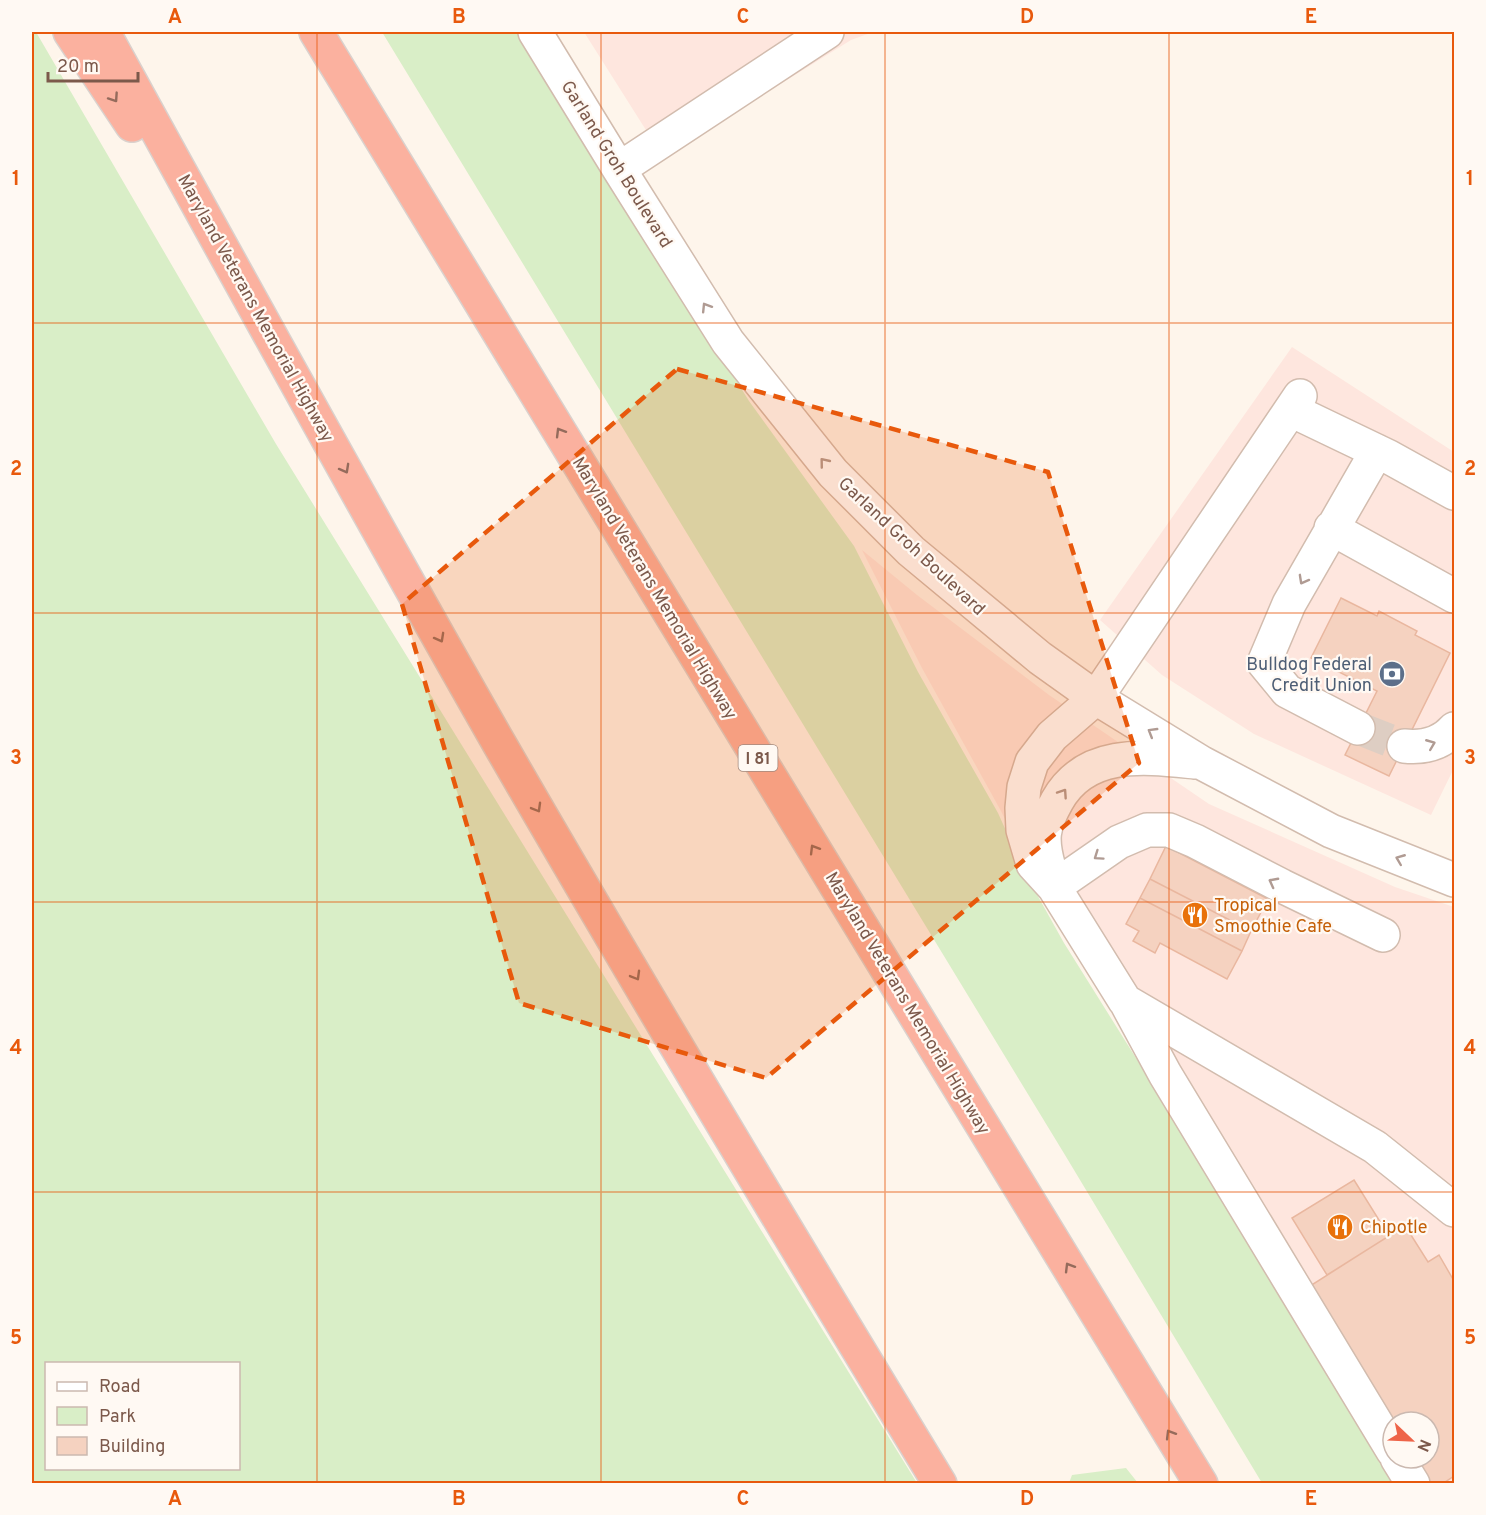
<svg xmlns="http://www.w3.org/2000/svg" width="1486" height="1515" viewBox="0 0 1486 1515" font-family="Overpass,sans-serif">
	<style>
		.commercial { fill: #fee6de; fill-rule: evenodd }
		.green { fill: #d9eec7; fill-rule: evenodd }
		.building { fill: #f5d2c0; stroke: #e9b79f; stroke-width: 1.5 }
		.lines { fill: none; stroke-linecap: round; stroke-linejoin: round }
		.minor-tunnel { stroke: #decec3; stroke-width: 33; stroke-dasharray: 33 16; stroke-linecap: butt }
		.minor-casing { stroke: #d2bcae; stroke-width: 36 }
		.highway-casing { stroke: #dad1cd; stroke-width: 36 }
		.minor { stroke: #fff; stroke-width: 33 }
		.highway { stroke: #fbb19f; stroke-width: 33 }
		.oneway { stroke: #956b5c }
		.oneway2 { stroke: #b09b93 }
		.marked { fill: #e8590c; fill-opacity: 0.2; stroke: #e8590c; stroke-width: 4.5; stroke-dasharray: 12 8; stroke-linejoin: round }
		.grid { fill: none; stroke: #e8590c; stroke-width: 1.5; stroke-opacity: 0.55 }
		.labels { text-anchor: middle; stroke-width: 4.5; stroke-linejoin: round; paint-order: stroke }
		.shield { fill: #fff9f3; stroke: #a3897d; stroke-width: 1.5 }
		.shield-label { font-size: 16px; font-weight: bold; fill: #7c594b }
		.street-label { font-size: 18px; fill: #7c594b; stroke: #fff9f3 }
		.service-label { font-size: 18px; fill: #4e5e75; stroke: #fff9f3; text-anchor: end }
		.food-label { font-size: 18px; fill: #c56008; stroke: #fff9f3; text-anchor: start }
		.neatline { fill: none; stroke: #e8590c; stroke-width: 2 }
		.grid-label { font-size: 20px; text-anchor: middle; font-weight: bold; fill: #e8590c }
	</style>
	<rect width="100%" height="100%" fill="#fef5eb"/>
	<path class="commercial" d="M584,32H873L851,40L663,157Z
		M1292,347L1454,452V768L1431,815L1254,734L1162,675L1100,620Z
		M862,550L917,595L1049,695L1209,804L1395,887L1454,907V1483H1406L1066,937L1031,872L1001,811L922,668ZM1393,1422H1429V1458H1393Z"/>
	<path class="green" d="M32,32H36L276,444L917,1483H32ZM46,1364H238V1468H46Z
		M382,32H519L749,401L854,546L918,672L998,813L1025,873L1064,943L1402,1483H1262L1065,1155Z
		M1126,1468L1138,1483H1069L1072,1475Z"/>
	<path class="building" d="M1341,598L1377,616L1379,611L1417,631L1415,635L1450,653L1389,776L1345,755L1377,691L1311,658Z
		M1166,846L1268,899L1251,931L1150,879Z
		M1150,879L1251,931L1242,951L1140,898Z
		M1140,898L1242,951L1227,979L1160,943L1155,953L1133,941L1139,931L1126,924Z
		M1354,1180L1389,1236L1327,1275L1292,1218Z
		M1404,1224L1428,1262L1439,1255L1454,1281V1476L1442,1484H1426L1411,1458H1429V1422H1393L1310,1286L1389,1236Z"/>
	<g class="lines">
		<path class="minor-tunnel" d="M1358,728L1404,746"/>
		<defs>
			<path id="minor" d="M535,32L619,169L728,342L833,473L911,551L1040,658L1096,698L1202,763L1331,831L1454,880
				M619,169L827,32
				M1300,396L1096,698L1052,736L1032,762L1024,787L1022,808L1023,830L1033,864L1054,887L1125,1001L1375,1147L1454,1210
				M1291,410L1389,457L1454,493
				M1331,528L1454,596
				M1358,728L1287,691L1264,663L1289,604L1377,451
				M1404,746C1423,748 1441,744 1454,729
				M1049,868C1041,839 1042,828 1057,801C1086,749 1145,757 1195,762
				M1054,887L1119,842L1147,830H1169L1195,841L1282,886L1383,935
				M1126,1002L1165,1074L1393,1451
				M1397,1458L1413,1484"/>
			<path id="highway" d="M70,32L132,125
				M103,32C234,270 365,509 500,745C643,993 791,1239 940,1484
				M316,32L1201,1484"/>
		</defs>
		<use href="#minor" class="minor-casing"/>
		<use href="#highway" class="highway-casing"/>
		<use href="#minor" class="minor"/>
		<use href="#highway" class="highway"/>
	</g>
	<defs><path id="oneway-chevron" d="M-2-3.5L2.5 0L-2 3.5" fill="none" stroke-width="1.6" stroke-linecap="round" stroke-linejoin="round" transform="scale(1.5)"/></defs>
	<g class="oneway">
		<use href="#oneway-chevron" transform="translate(114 98) rotate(56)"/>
		<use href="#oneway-chevron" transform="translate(560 432) rotate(-121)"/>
		<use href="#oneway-chevron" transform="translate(345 469) rotate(61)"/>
		<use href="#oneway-chevron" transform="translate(440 638) rotate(61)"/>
		<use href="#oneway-chevron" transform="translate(537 808) rotate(60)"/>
		<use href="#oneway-chevron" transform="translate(814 849) rotate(-121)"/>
		<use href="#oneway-chevron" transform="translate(636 976) rotate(60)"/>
		<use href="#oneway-chevron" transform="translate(1069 1267) rotate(-121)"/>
		<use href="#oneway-chevron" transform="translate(1170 1434) rotate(-121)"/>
	</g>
	<g class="oneway2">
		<use href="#oneway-chevron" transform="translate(706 307) rotate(-122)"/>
		<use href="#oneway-chevron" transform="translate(824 462) rotate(-129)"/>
		<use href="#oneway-chevron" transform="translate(1303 580) rotate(119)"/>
		<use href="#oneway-chevron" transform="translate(1152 732) rotate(-149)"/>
		<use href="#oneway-chevron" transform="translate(1431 744) rotate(-22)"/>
		<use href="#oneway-chevron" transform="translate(1063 793) rotate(-56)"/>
		<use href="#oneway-chevron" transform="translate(1098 856) rotate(145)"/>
		<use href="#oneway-chevron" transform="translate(1400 859) rotate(-158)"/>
		<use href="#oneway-chevron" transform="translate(1273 882) rotate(-152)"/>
	</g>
	<path class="marked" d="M677,369L1048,472L1139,763L766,1078L519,1003L402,604Z"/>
	<path class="grid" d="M317,32V1484M601,32V1484M885,32V1484M1169,32V1484M32,323H1454M32,613H1454M32,902H1454M32,1192H1454"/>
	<defs>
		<symbol id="bank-disc" viewBox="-11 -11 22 22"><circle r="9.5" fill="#5c6f8a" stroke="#fff9f3"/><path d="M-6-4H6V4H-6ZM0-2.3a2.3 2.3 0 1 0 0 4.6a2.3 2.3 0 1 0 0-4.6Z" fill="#fff"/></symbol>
		<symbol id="restaurant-disc" viewBox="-11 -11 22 22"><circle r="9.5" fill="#e8710a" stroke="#fff9f3"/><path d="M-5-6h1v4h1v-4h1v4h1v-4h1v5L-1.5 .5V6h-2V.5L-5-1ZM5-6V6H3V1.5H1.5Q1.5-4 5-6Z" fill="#fff"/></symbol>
	</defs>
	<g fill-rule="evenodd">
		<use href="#bank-disc" x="1377" y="659" width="30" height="30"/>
		<use href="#restaurant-disc" x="1180" y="900" width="30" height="30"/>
		<use href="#restaurant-disc" x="1325" y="1212" width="30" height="30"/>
	</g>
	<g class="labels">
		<rect class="shield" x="738.5" y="745" width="39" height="26" rx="4.5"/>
		<g class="shield-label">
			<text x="758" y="764">I 81</text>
		</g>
		<g class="street-label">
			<text transform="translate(617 164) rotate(58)" y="6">Garland Groh Boulevard</text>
			<text transform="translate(256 308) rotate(61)" y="6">Maryland Veterans Memorial Highway</text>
			<text transform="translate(912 546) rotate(43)" y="6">Garland Groh Boulevard</text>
			<text transform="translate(655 588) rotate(59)" y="6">Maryland Veterans Memorial Highway</text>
			<text transform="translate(908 1003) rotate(59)" y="6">Maryland Veterans Memorial Highway</text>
		</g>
		<g class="service-label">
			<text x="1372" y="670">Bulldog Federal<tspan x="1372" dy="21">Credit Union</tspan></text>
		</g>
		<g class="food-label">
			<text x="1214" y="911">Tropical<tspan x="1214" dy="21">Smoothie Cafe</tspan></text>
			<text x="1360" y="1233">Chipotle</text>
		</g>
	</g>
	<rect width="1486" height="1515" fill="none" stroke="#fff9f3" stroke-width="66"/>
	<rect x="45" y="1362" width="195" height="108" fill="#fff9f3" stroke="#cbb9b0" stroke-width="1.5"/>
	<rect x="57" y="1382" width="30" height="9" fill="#ffffff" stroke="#cbb9b0" stroke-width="1.5"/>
	<text x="99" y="1392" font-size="18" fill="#7c594b">Road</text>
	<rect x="57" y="1407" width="30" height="18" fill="#d9eec7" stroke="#cbb9b0" stroke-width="1.5"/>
	<text x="99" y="1422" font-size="18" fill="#7c594b">Park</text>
	<rect x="57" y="1437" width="30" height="18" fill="#f5d2c0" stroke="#cbb9b0" stroke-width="1.5"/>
	<text x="99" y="1452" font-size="18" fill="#7c594b">Building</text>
	<g transform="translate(1411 1440) rotate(113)"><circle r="28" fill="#fff9f3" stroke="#cbb9b0" stroke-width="1.5"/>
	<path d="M0-4.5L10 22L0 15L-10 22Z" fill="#ee6449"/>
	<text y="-9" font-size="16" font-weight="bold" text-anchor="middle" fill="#7c594b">N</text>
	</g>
	<path d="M48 72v9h90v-9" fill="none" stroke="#7c594b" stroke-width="3"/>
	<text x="57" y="72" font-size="18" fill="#7c594b" stroke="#fff9f3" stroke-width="4.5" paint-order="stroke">20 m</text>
	<rect x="33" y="33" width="1420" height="1449" class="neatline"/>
	<g class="grid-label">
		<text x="175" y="23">A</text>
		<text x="459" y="23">B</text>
		<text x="743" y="23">C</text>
		<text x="1027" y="23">D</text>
		<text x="1311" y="23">E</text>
		<text x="16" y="185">1</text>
		<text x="1470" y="185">1</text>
		<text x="16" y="475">2</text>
		<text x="1470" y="475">2</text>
		<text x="16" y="764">3</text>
		<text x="1470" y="764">3</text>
		<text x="16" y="1054">4</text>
		<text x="1470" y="1054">4</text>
		<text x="16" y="1344">5</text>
		<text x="1470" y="1344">5</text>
		<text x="175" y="1505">A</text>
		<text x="459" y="1505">B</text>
		<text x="743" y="1505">C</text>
		<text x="1027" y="1505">D</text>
		<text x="1311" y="1505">E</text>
	</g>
</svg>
